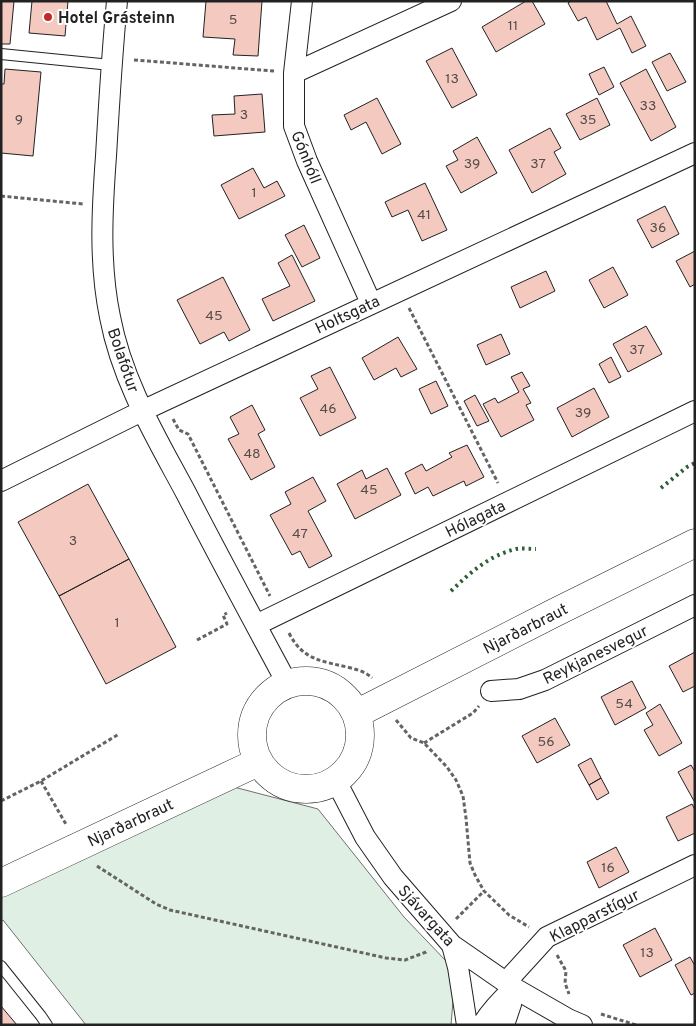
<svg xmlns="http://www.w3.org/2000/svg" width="696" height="1026" viewBox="0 0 696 1026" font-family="Overpass,sans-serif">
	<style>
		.green { fill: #e0efe3; stroke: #6f6f6f }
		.building { fill: #f3c9c0; stroke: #222 }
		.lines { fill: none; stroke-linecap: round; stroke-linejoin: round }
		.service-casing { stroke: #222; stroke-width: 12 }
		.minor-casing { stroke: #222; stroke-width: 22 }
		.secondary-casing { stroke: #222; stroke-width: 29 }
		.path { stroke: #646464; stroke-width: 3; stroke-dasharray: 4 2.5; stroke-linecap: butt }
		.service { stroke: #fff; stroke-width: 10 }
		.minor { stroke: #fff; stroke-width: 20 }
		.secondary { stroke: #fff; stroke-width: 28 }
		.hedge { stroke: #2f5e38; stroke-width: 4; stroke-dasharray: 2.5 4; stroke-linecap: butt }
		.poi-dot { fill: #c62828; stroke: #fff; stroke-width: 2 }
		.labels { text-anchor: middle; stroke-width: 4; stroke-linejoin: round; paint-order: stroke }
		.number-label { font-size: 14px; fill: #564c4a }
		.poi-label { font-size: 16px; font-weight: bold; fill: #222; stroke: #fff; text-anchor: start }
		.street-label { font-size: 16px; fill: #222; stroke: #fff }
	</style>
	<rect width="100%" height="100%" fill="#fff"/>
	<path class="green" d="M230,786L318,809L404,917L447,962L454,989L451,1025H86L3,920L1,921V896Z"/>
	<path class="building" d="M1,1H14L10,44H1Z
		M32,1H68L65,36L29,33Z
		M206,1H262L258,56L233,55L235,39L203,37Z
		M526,1H532L545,24L496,52L482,27Z
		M571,1H606L617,24L631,16L646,46L632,53L620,28L597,40L586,17L578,21L568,3Z
		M452,48L477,95L452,108L426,61Z
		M670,53L686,82L667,91L652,62Z
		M604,67L614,87L599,95L589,74Z
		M5,69L41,72L33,156L1,153V84H4Z
		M646,69L676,127L651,141L620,83Z
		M262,94L265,132L214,136L212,115L235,114L234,96Z
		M377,98L401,144L382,154L366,122L351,130L344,115Z
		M597,98L610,125L580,140L566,114Z
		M550,128L561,148L554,152L566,174L532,193L509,150Z
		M477,137L497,173L461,193L446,166L458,160L453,151Z
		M253,168L264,188L277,181L285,196L239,219L221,185Z
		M425,183L447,230L422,241L408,210L392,217L385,202Z
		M665,206L679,234L652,248L637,220Z
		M304,225L320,258L302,267L285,235Z
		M695,251V284L690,287L676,261Z
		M292,255L315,301L273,321L262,299L290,286L278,263Z
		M613,267L628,295L604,308L589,280Z
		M546,271L555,291L520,308L511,287Z
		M223,277L250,330L229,341L224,332L200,344L177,300Z
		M646,326L662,354L628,372L613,344Z
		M501,334L510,354L486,365L477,345Z
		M398,337L417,369L401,377L396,368L374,380L362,358Z
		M611,357L621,377L609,383L599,364Z
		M330,367L356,418L320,436L300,398L318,389L311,376Z
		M522,372L530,386L523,389L531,403L526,405L534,420L501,437L483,404L495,398L498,403L519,392L511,377Z
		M436,381L448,406L431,414L419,389Z
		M594,388L609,417L572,437L557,408Z
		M475,395L489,421L477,426L464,401Z
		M252,405L265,430L258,434L275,467L251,480L228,439L239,434L230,417Z
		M467,445L484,477L466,486L464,481L433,496L428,487L415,494L405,473L422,464L426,471L452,457L449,453Z
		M387,468L401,495L355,519L337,484L362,470L366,479Z
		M313,477L326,501L308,511L332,556L309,568L300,551L292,555L270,515L291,504L285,492Z
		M88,484L129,559L59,596L18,522Z
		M129,559L176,647L106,684L59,596Z
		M695,652V686L683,692L669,666Z
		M632,681L646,708L615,725L601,697Z
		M660,704L682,743L659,756L644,730L653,725L646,713Z
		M555,718L570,745L537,763L522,736Z
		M591,758L601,778L589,785L578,765Z
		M691,765L695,772V801H694L678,772Z
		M601,778L609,793L597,800L589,785Z
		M692,804L695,810V833L678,841L666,817Z
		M616,847L629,872L599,888L587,862Z
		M655,928L672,960L640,977L623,945Z
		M690,957L695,966V993L691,995L675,965Z
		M1,1006L17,1025H1Z"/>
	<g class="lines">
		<defs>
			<path id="service" d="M1,54L111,65
				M1,966L41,1016L47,1025"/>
			<path id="minor" d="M117,1C112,53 109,104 106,156C102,210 99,264 110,317C122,381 156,437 186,493C219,557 253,620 287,683
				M302,1L294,73V126L307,161L371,303
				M294,73L451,1
				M1,481L142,411L695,153
				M256,625L695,411
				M491,691L519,689L545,680L695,605
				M336,781L365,837L393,877L452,945L514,988L568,1019L582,1025
				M452,945L458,967L467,1025
				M506,982L547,937L695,865
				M482,1025C491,1010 502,999 514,988
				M504,1025L511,1004L514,988"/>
			<path id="secondary" d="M252 735a54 54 0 1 1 108 0a54 54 0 1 1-108 0Z
				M356,714L554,613L695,543
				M1,883L258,762"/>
		</defs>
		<use href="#service" class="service-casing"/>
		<use href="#minor" class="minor-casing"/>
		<use href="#secondary" class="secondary-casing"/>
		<path class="path" d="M134,60L274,71
			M1,196L83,204
			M409,308L498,483
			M173,419L179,430L188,434L270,596
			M289,633C303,661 323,661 351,668C358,670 366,672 372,678
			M197,640L227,624L223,615L227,613
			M396,720L411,738L424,743L447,767L456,780L463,796L466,818L470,863L475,875L484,891L509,915L529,927
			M424,743L473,713L479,706
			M41,781L67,826
			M1,801L41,781L119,734
			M97,866L156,904L170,910L386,958L405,960L426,952L428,950
			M456,919L484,891
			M557,955L566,971L565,983L569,994
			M601,1014L636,1025"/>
		<use href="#service" class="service"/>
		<use href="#minor" class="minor"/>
		<use href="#secondary" class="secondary"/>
		<path class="hedge" d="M661,488L687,467L695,463
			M451,591C471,572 488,556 516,549C522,548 529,549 536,549"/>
	</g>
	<circle class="poi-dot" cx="48" cy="17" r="5"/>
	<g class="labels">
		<g class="number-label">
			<text x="233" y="24">5</text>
			<text x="513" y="30">11</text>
			<text x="452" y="83">13</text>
			<text x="648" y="110">33</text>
			<text x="244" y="119">3</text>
			<text x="19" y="124">9</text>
			<text x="588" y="124">35</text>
			<text x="472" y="168">39</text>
			<text x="538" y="168">37</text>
			<text x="254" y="197">1</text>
			<text x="424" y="219">41</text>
			<text x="658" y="232">36</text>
			<text x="214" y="320">45</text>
			<text x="637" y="354">37</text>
			<text x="328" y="413">46</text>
			<text x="583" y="417">39</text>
			<text x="252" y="458">48</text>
			<text x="369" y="494">45</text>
			<text x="300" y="538">47</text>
			<text x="73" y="545">3</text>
			<text x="117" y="627">1</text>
			<text x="624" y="708">54</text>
			<text x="546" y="746">56</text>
			<text x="608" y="872">16</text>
			<text x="647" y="957">13</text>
		</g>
		<g class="poi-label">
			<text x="58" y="23">Hotel Grásteinn</text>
		</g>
		<g class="street-label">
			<text transform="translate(307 157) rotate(68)" y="6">Gónhóll</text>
			<text transform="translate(347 314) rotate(-25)" y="6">Holtsgata</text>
			<text transform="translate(124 360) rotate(71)" y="6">Bolafótur</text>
			<text transform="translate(475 518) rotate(-26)" y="6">Hólagata</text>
			<text transform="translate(525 628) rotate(-27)" y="6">Njarðarbraut</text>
			<text transform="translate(595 654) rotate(-26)" y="6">Reykjanesvegur</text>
			<text transform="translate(130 822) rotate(-25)" y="6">Njarðarbraut</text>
			<text transform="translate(427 915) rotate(48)" y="6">Sjávargata</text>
			<text transform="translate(594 915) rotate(-27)" y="6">Klapparstígur</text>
		</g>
	</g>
	<rect width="696" height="1026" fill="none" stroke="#222222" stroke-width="5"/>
</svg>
